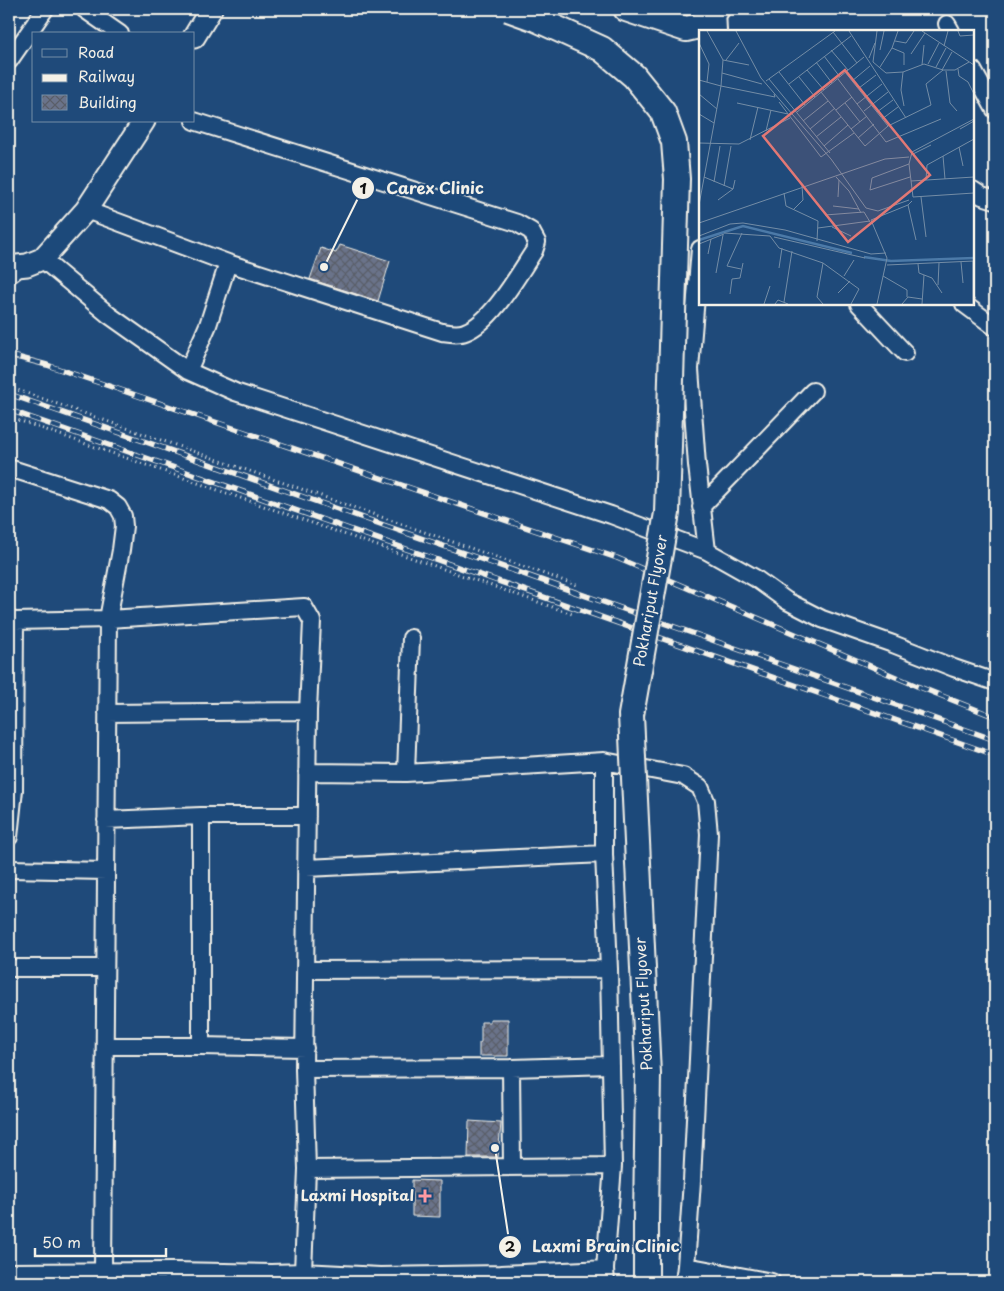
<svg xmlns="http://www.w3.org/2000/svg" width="1004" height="1291" viewBox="0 0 1004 1291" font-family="'Playpen Sans',sans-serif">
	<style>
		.building { fill: url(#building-cross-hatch); stroke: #f4f1e8 }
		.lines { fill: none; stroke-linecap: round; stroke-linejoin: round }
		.minor-casing { stroke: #f4f1e8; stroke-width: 20 }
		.tertiary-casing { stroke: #f4f1e8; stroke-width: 25 }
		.secondary-casing { stroke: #f4f1e8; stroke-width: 28 }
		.path { stroke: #f4f1e8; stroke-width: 3; stroke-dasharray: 1 4; stroke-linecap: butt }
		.minor { stroke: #1f4a7a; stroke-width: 16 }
		.tertiary { stroke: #1f4a7a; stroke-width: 21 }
		.secondary { stroke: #1f4a7a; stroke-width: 24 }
		.rail-casing { stroke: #f4f1e8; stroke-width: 5.5 }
		.rail { stroke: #1f4a7a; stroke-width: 4; stroke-dasharray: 11; stroke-linecap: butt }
		.secondary-bridge-casing { stroke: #f4f1e8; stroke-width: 28; stroke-linecap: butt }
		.secondary-bridge { stroke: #1f4a7a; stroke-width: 24 }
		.poi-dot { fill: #ff9aa2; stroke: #1f4a7a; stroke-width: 2 }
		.labels { text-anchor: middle; stroke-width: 4; stroke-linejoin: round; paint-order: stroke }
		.street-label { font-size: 15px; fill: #f4f1e8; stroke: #1f4a7a }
		.poi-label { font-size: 15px; font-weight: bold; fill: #f4f1e8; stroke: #1f4a7a; text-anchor: end }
		.inset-river { fill: none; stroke: #4c7aa8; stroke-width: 2.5 }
		.inset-road { fill: none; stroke: #748da6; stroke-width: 1 }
		.view { fill: #e27875; fill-opacity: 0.15; stroke: #e27875; stroke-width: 2.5 }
		.inset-edge { fill: none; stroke: #f4f1e8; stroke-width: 2.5 }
		.leader { fill: none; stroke: #f4f1e8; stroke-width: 2 }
		.callout-dot { fill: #f4f1e8; stroke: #1f4a7a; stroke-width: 2 }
		.mark-label { font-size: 15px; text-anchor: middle; font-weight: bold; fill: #111 }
		.callout-label { font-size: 16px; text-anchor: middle; font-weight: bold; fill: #f4f1e8; stroke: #1f4a7a; stroke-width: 4; stroke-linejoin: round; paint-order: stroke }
	</style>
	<defs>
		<pattern id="building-cross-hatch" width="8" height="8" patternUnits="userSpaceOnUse" patternTransform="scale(1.25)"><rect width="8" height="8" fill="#6a738a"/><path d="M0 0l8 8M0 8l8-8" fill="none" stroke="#5a5e68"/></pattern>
	</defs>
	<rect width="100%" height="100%" fill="#1f4a7a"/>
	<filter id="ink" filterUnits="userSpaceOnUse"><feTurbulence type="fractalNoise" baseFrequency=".02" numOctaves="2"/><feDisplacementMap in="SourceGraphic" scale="10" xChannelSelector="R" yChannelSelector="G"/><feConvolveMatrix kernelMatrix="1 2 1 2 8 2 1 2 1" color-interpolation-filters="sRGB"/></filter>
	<g filter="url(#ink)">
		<path class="building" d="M340,245L390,261L378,301L310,279L321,248L336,253Z
			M490,1019H508V1056H479V1043L481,1042V1022H490Z
			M469,1121L501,1123L498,1157H468Z
			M412,1180L440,1181V1217L412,1216Z"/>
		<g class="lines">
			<defs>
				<path id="minor" d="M84,9L120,34
					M717,10L718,31
					M947,24L951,31
					M9,61L45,9
					M973,70L995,110
					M973,190L982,196L995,200
					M86,210L228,263L442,332C449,333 458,335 465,332C492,322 518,275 534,251L537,242L531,231L517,223L194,121
					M700,249L690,369L697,465L707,551
					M42,259L109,315L188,371L235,392L611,515L707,551L755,578L787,601L822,619L893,644L954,668L995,682
					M859,304L905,353
					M964,304L995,327
					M188,371L208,325L228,263
					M9,468L109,500L118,507L123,516L124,526L121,550L108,619L103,1271
					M701,507L813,391
					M9,619L15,621L108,619L304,607L312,621L308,711L304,1069L307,1169L303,1272
					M107,713L308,711
					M604,761V854L609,969L613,1166L605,1269L606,1282
					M307,772L406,773L604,761L683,776L700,787L706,801L709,834L692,1181L686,1266L684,1282
					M406,773L411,638
					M201,816V1046
					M106,820L201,816H307
					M9,837L14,790L15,621
					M306,868L604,854
					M9,869L106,871
					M9,968H105
					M305,970L609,969
					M105,1046H201L305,1048
					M511,1068L512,1167
					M304,1069L511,1068L611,1065
					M307,1169L613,1166
					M686,1266L772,1282
					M9,1272L173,1271L271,1273L303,1272L380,1276L501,1274L605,1269"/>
				<path id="tertiary" d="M194,37L211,9
					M9,272L17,266L27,265L42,259L86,210L144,121"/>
				<path id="secondary" d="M626,9L686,29L699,26L717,9"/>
			</defs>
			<use href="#minor" class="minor-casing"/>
			<use href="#tertiary" class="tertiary-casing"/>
			<use href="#secondary" class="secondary-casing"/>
			<path class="path" d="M9,387L579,586
				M9,417L575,615"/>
			<use href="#minor" class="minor"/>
			<use href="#tertiary" class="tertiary"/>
			<use href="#secondary" class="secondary"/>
			<defs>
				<path id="rail" d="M9,355L47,365L617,558L917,686L995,717
					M9,394L712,640L995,740
					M9,410L995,755"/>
			</defs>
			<use href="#rail" class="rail-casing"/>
			<use href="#rail" class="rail"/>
			<defs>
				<path id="secondary-bridge" d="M508,9L536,19L602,49L634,76L663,112L674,142L677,179L667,513L631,715L648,1074L646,1219V1282"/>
			</defs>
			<use href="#secondary-bridge" class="secondary-bridge-casing"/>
			<use href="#secondary-bridge" class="secondary-bridge"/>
		</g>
	</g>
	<path class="poi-dot" d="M422.5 1188.5h5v5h5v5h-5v5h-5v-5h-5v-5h5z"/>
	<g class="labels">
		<g class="street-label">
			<text transform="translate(651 601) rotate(-80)" y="5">Pokhariput Flyover</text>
			<text transform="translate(644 1004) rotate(-93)" y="5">Pokhariput Flyover</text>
		</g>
		<g class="poi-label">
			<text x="414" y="1201">Laxmi Hospital</text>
		</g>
	</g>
	<g transform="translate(699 30)">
		<rect width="275" height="275" fill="#1f4a7a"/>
		<path class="inset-river" d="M0,210L44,196L153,223M165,227L192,231L275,228"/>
		<path class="inset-road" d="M8,1L24,30L50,35M37,1L62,48L132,129L167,178L179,181L210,170M150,1L207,88M178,1L174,32L187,43L204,42L225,34L244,40H256L270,32M223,1L275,35M259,1L261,6L275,5M134,2L158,33M196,11L207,13L215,1M0,13L10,34L8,52M245,16L249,1M193,18L205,23V35M132,20L149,40M181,20L185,1M212,24L226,3M125,26L141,47M170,28L176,13M24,30L22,56L76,67L75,64M27,30L40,13M117,32L133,53M229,34L240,13M223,35L225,15M181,37L193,18L199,1M237,37L247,18M259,39L260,46L269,52L275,64M108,40L125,60M243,40L253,22M247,41L251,73L258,81M80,42L106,75M146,42L189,96M204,42L202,60L205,76M23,43L63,54M100,47L116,67M70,49L131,123M139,49L187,112L242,89M0,50L22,56L0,175M67,51L136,1M153,51L171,36M90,54L152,6M160,58L177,45M122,62L166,116L189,96L232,75L227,54L244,40M0,64L18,79M80,72L122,127L155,103M38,73L89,84M146,73L161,92M158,74L183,54M137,80L153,67M165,81L189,62M98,82L165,27M178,82L194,70M0,84L15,93M183,89L199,77M104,91L129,71M111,99L136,78M152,99L168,86M261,99L275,91M67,101L72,80M117,107L142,87M159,108L175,94M51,110L59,77M0,113L40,114L91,88M125,116L149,95M260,117L264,136M212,125L232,115M244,126L246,149M210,134L173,148L171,160L211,147M5,147L34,159M137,147L150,161L162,183M227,150L228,135L275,109M212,151L275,147M15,152L21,116M25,156L32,116M85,163L87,176L119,191L118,211M139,167L140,150M214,167L210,134L213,122L275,89M214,167L275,163M222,167L227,207M19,170L34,159L36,150M209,175L217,210M134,176L160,179M94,180L104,170L103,156M126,185L165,182L171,192M0,193L186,129L210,127M133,197L152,206M119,198L171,191M25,203L71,206L80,218L124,233L160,259L152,274M0,206L31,194L44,193L86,200L172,224L187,223M75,207L166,228M0,214L25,204M9,224L12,209M262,232L264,253M124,233L118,267L124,274M219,234L220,243L233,248L243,263M188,235L275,231M80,238L83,218M42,239L28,236L43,203M17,243L24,205M145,246L155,230M184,246L208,260V267M239,255L240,233M139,263L151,251M31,264L33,249L41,248L44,233M85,272L93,221M65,274L71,256M76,274L79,270L89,274M178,274L188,228L172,190L209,175L213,171M203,274L209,267L223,269M223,274L225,245M274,274V231"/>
		<path class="view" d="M146,40L231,145L149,212L64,106Z"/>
		<rect width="275" height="275" class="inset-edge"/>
	</g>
	<path class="leader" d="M324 267L363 188M495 1148L510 1247"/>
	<g class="callout-dot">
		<circle cx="324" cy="267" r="5"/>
		<circle cx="495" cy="1148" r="5"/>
		<circle cx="363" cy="188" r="12"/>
		<circle cx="510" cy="1247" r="12"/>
	</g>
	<g class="mark-label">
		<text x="363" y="194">1</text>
		<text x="510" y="1252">2</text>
	</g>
	<g class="callout-label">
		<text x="435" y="194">Carex Clinic</text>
		<text x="606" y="1252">Laxmi Brain Clinic</text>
	</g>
	<rect width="1004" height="1291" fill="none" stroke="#1f4a7a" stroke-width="30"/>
	<rect x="15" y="15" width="974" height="1261" fill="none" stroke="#f4f1e8" stroke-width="2" filter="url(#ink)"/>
	<rect x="32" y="32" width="162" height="90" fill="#1f4a7a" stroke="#748da6"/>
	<rect x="42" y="49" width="25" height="8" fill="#1f4a7a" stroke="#748da6"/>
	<text x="78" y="58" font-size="15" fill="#f4f1e8">Road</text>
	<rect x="42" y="74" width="25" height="8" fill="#f4f1e8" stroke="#748da6"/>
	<text x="78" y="82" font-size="15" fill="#f4f1e8">Railway</text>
	<rect x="42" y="95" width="25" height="15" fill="url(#building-cross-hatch)" stroke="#748da6"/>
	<text x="78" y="108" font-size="15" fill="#f4f1e8">Building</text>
	<path d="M35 1248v8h131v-8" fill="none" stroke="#f4f1e8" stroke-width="2.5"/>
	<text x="42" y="1248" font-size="15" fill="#f4f1e8" stroke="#1f4a7a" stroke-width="4" paint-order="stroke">50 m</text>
</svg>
